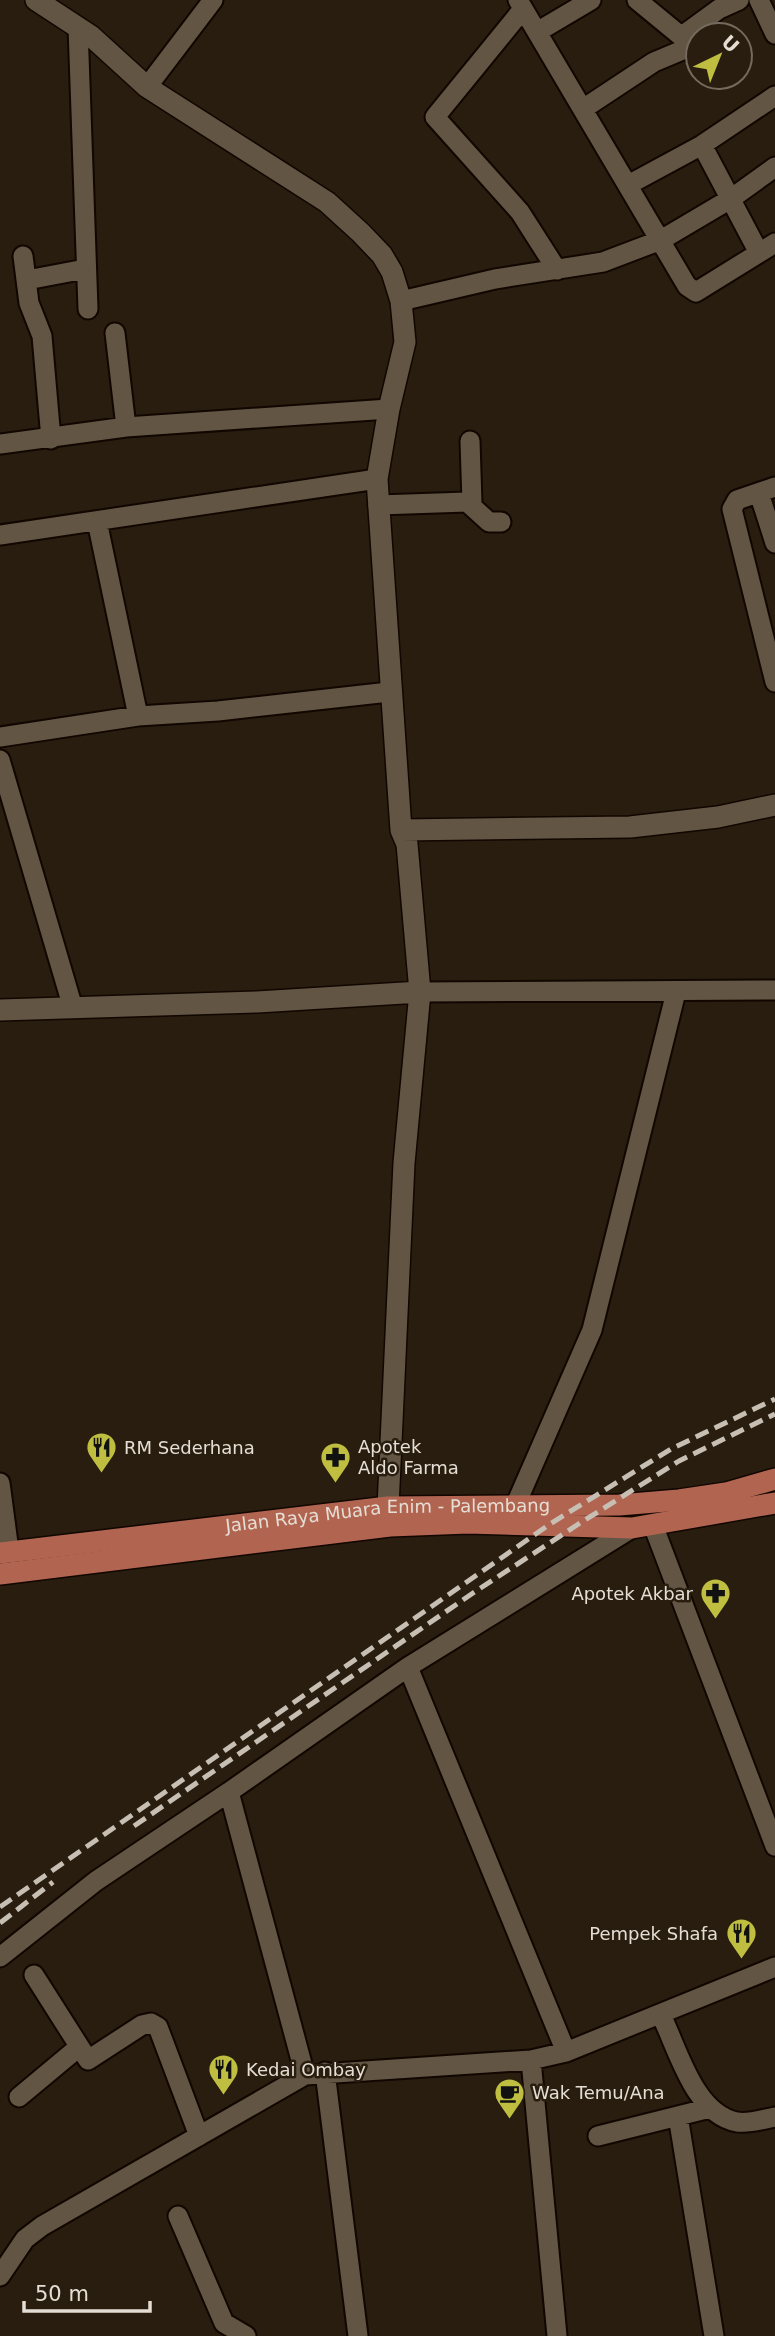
<svg xmlns="http://www.w3.org/2000/svg" width="775" height="2336" viewBox="0 0 775 2336" font-family="'DejaVu Sans',sans-serif">
	<style>
		.lines { fill: none; stroke-linecap: round; stroke-linejoin: round }
		.minor-casing { stroke: #110700; stroke-width: 23 }
		.tertiary-casing { stroke: #110700; stroke-width: 24 }
		.primary-casing { stroke: #110700; stroke-width: 24 }
		.minor { stroke: #625544; stroke-width: 19 }
		.tertiary { stroke: #625544; stroke-width: 21 }
		.primary { stroke: #b16551; stroke-width: 21 }
		.rail { stroke: #c7bfb4; stroke-width: 5; stroke-dasharray: 14 7; stroke-linecap: butt }
		.labels { text-anchor: middle; stroke-width: 5; stroke-linejoin: round; paint-order: stroke }
		.poi-label { font-size: 18px; fill: #e5ded4; stroke: #281d0e; text-anchor: start }
		.street-label { font-size: 18px; fill: #e5ded4; stroke: #281d0e }
	</style>
	<rect width="100%" height="100%" fill="#281d0e"/>
	<g class="lines">
		<defs>
			<path id="minor" d="M518,0L687,286L696,292L759,253L702,145
				M637,0L682,37
				M759,0L775,34
				M523,9L435,117L520,212L557,270
				M78,27L88,309
				M537,32L591,0
				M147,87L213,0
				M583,109L654,62L685,49L686,45L682,36L719,9L739,0
				M628,185L702,145L775,96
				M759,253L775,243
				M23,256L29,303L42,336L51,439
				M27,280L85,269
				M401,301L495,279L603,262L661,240L732,198L775,167
				M115,333L126,427
				M470,441L472,503
				M0,444L126,427L389,409
				M775,487L737,500L732,509L775,682
				M759,493L775,543
				M378,505L467,502L489,522H501
				M97,521L138,716
				M0,535L377,479
				M0,737L138,716L218,711L389,692
				M0,760L73,1008
				M420,992L775,990
				M0,1483L9,1551
				M516,1504L592,1330L676,992
				M653,1525L775,1846
				M408,1667L566,2052
				M0,1957L96,1881L229,1792
				M34,1975L88,2060L142,2025L151,2023L158,2027L199,2136
				M661,2015C678,2049 694,2114 737,2122C750,2124 763,2119 775,2117
				M531,2060L557,2336
				M325,2072L358,2336
				M305,2075L229,1792L408,1667L632,1528
				M19,2097L79,2047
				M678,2116L714,2336
				M598,2136L710,2108
				M178,2216L224,2323L246,2336
				M0,2276L25,2239L42,2226L305,2075L531,2060L566,2052L775,1967"/>
			<path id="tertiary" d="M36,0L91,36L147,87L327,202L361,233L382,255L392,272L401,301L405,342L389,409L377,479L401,830L407,844L420,992L404,1163L388,1507
				M401,830L630,827L718,817L775,805
				M0,1010L257,1002L420,992"/>
			<g id="primary">
				<path id="s1" d="M0,1553L388,1507L619,1505L679,1500L726,1493L775,1479"/>
				<path d="M0,1574L390,1526L468,1523L632,1528L775,1503"/>
			</g>
		</defs>
		<use href="#minor" class="minor-casing"/>
		<use href="#tertiary" class="tertiary-casing"/>
		<use href="#primary" class="primary-casing"/>
		<use href="#minor" class="minor"/>
		<use href="#tertiary" class="tertiary"/>
		<use href="#primary" class="primary"/>
		<path class="rail" d="M134,1826L473,1593L577,1525L679,1461L775,1414
			M0,1907L550,1524L671,1449L775,1399
			M0,1923L53,1882"/>
	</g>
	<defs>
		<symbol id="restaurant-pin" viewBox="-11 -11 22 30"><path d="M0 17L-7.5 6A9.5 9.5 0 1 1 7.5 6Z" fill="#bfbe41" stroke="#281d0e"/><path d="M-5-6h1v4h1v-4h1v4h1v-4h1v5L-1.5 .5V6h-2V.5L-5-1ZM5-6V6H3V1.5H1.5Q1.5-4 5-6Z" fill="#111"/></symbol>
		<symbol id="pharmacy-pin" viewBox="-11 -11 22 30"><path d="M0 17L-7.5 6A9.5 9.5 0 1 1 7.5 6Z" fill="#bfbe41" stroke="#281d0e"/><path d="M-2-6h4v4h4v4h-4v4h-4v-4h-4v-4h4Z" fill="#111"/></symbol>
		<symbol id="cafe-pin" viewBox="-11 -11 22 30"><path d="M0 17L-7.5 6A9.5 9.5 0 1 1 7.5 6Z" fill="#bfbe41" stroke="#281d0e"/><path d="M-5.5-4.5H6V0H3Q3 3.5 0 3.5H-2.5Q-5.5 3.5-5.5 0ZM3-3.2v2h1.7v-2ZM-6 4.5H4V6H-6Z" fill="#111"/></symbol>
	</defs>
	<g fill-rule="evenodd">
		<use href="#restaurant-pin" x="84" y="1430" width="35" height="47"/>
		<use href="#pharmacy-pin" x="318" y="1440" width="35" height="47"/>
		<use href="#pharmacy-pin" x="698" y="1576" width="35" height="47"/>
		<use href="#restaurant-pin" x="724" y="1916" width="35" height="47"/>
		<use href="#restaurant-pin" x="206" y="2052" width="35" height="47"/>
		<use href="#cafe-pin" x="492" y="2076" width="35" height="47"/>
	</g>
	<g class="labels">
		<g class="poi-label">
			<text x="358" y="1453">Apotek<tspan x="358" dy="21">Aldo Farma</tspan></text>
			<text x="124" y="1454">RM Sederhana</text>
			<text x="693" y="1600" text-anchor="end">Apotek Akbar</text>
			<text x="718" y="1940" text-anchor="end">Pempek Shafa</text>
			<text x="246" y="2076">Kedai Ombay</text>
			<text x="532" y="2099">Wak Temu/Ana</text>
		</g>
		<g class="street-label">
			<text dy="6" stroke="none"><textPath href="#s1" startOffset="390">Jalan Raya Muara Enim - Palembang</textPath></text>
		</g>
	</g>
	<g transform="translate(719 56) rotate(43)"><circle r="33" fill="#281d0e" stroke="#746a5d" stroke-width="2"/>
	<path d="M0-5L12 26L0 18L-12 26Z" fill="#bfbe41"/>
	<text y="-10" font-size="19" font-weight="bold" text-anchor="middle" fill="#e5ded4">U</text>
	</g>
	<path d="M24 2301v10h126v-10" fill="none" stroke="#e5ded4" stroke-width="3.5"/>
	<text x="35" y="2301" font-size="21" fill="#e5ded4" stroke="#281d0e" stroke-width="5" paint-order="stroke">50 m</text>
</svg>
